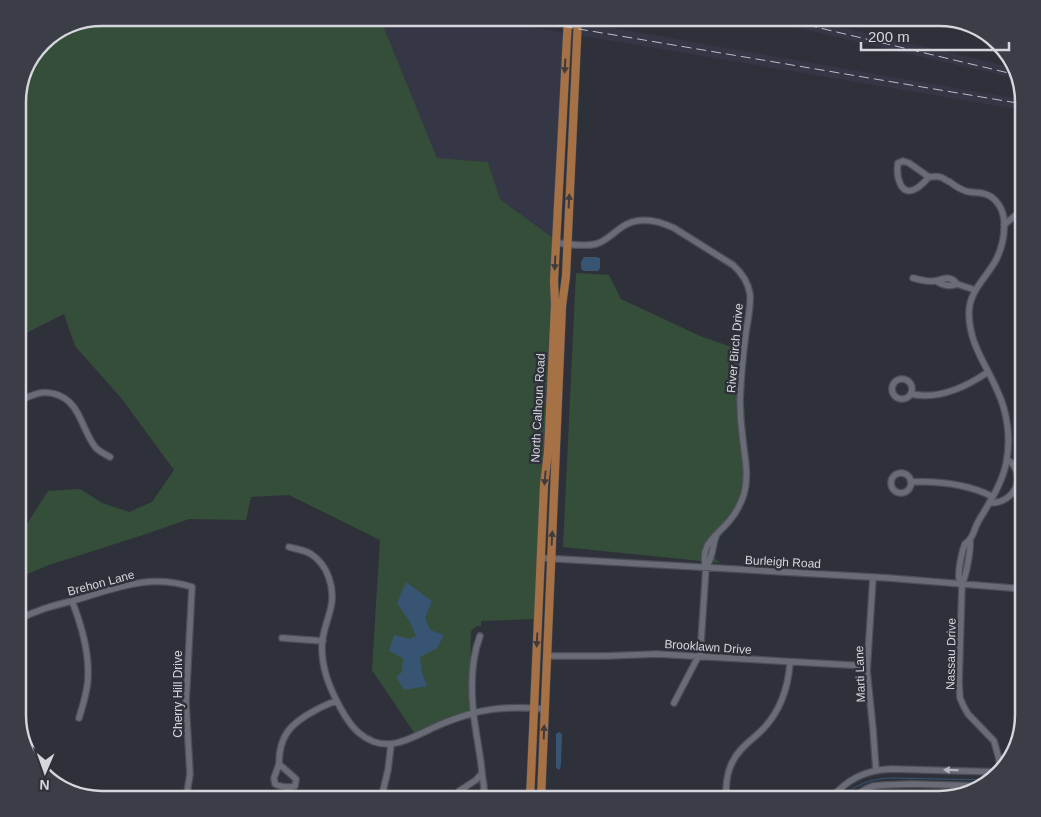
<svg xmlns="http://www.w3.org/2000/svg" width="1041" height="817" viewBox="0 0 1041 817" font-family="Arial,sans-serif">
	<style>
		.built { fill: #353747 }
		.green { fill: #354e3a }
		.water { fill: #375572 }
		.lines { fill: none; stroke-linecap: round; stroke-linejoin: round }
		.stream { stroke: #375572; stroke-width: 1 }
		.minor-casing { stroke: #4c4e56; stroke-width: 8 }
		.major-casing { stroke: #4c4e56; stroke-width: 9 }
		.minor { stroke: #696c76; stroke-width: 5.5 }
		.major { stroke: #a67145; stroke-width: 8 }
		.rail { stroke: #bcbdc4; stroke-width: 1; stroke-dasharray: 10 5; stroke-linecap: butt }
		.oneway { fill: #413b3c }
		.oneway2 { fill: #b5b7be }
		.labels { text-anchor: middle; stroke-width: 5; stroke-linejoin: round; paint-order: stroke }
		.street-label { font-size: 12px; fill: #d6d7dd; stroke: #2f313a }
		.rim { fill: none; stroke: #d6d7dd; stroke-width: 2.5 }
	</style>
	<rect width="100%" height="100%" fill="#2f313a"/>
	<path class="built" d="M380,18H481L564,33L553,238L500,199L488,162L437,158Z
		M756,18H801L1015,68L1018,79Z
		M579,22L1023,100V110L578,35Z"/>
	<path class="green" d="M103,18H380L437,158L488,162L500,199L553,238L544,452L535,619L481,621V626H477L471,631L470,678V707L469,711L415,734L372,670L380,540L289,495L251,497L246,520L189,519L143,535L49,565L25,575L18,580V525L25,527L48,491L80,489L102,503L129,512L152,502L174,470L122,399L75,346L64,314L18,337V97L26,65L46,39Z
		M576,273L609,275L621,299L700,336L746,352L744,377V412L750,472C749,487 746,502 738,514C732,524 700,553 721,563L563,547Z"/>
	<path class="water" d="M584,257H596L600,258V268L598,271H584L581,269V262Z
		M406,582L432,601L425,618L430,630L444,635L437,648L420,657L422,673L427,686L404,690L396,677L402,672L403,658L389,651L394,635L410,639L416,636L410,622L397,603Z
		M559,732L562,734L561,764L560,769L558,770L556,767V734Z"/>
	<g class="lines">
		<path class="stream" d="M839,799C855,785 869,779 890,778L990,780"/>
		<defs>
			<path id="minor" d="M929,177L909,163L903,161L898,163C896,175 900,199 917,188C921,186 925,181 929,177C932,177 937,176 940,177C943,177 946,181 950,182C955,186 963,191 970,192C975,193 980,192 985,194C996,197 1003,209 1004,220C1005,234 1002,248 996,260C986,278 969,291 969,313C969,344 986,364 997,390C1008,413 1011,440 1006,464C1001,486 989,503 978,522C975,527 974,534 970,539C969,541 967,542 965,544C962,550 958,571 959,578C960,581 960,582 962,584L959,682L960,698L964,707L968,714L994,741L999,759L1000,772
				M1004,225L1023,209
				M556,243C569,244 583,247 596,244C606,241 613,233 622,227C638,216 657,220 674,228L733,265C742,273 748,282 750,294C751,306 748,319 746,332C743,354 741,377 740,400C740,413 741,427 743,441C745,459 749,476 744,494C741,503 736,513 730,520C717,536 699,544 706,567L700,657
				M913,278C920,280 927,282 934,281C943,280 950,274 957,284
				M936,281C942,285 950,287 957,284L975,290
				M892 389a10 10 0 1 1 20 0a10 10 0 1 1-20 0Z
				M911,394C938,400 966,387 988,372
				M18,402C23,399 29,396 36,394C42,392 48,392 55,394C81,401 81,430 96,448C100,452 105,454 110,457
				M891 483a10 10 0 1 1 20 0a10 10 0 1 1-20 0Z
				M911,482C940,481 968,484 993,497
				M990,503C1016,503 1028,474 1007,459
				M289,547C296,549 304,550 311,554C328,565 335,588 331,607C328,620 323,631 322,644C321,668 330,689 341,709C346,718 352,727 359,733C387,756 410,738 437,726C448,721 460,717 473,713C496,707 521,707 544,709
				M541,558L889,578L1023,589
				M706,567C713,558 712,547 716,536
				M873,577L867,671L873,729L876,770
				M962,584C966,577 971,549 970,541
				M72,601C81,624 89,651 88,676C88,690 83,705 79,718
				M18,620C36,610 52,606 72,601C114,589 147,573 192,587L186,703L190,774L186,799
				M480,636C469,665 471,701 476,731C478,745 481,759 482,773
				M282,638L323,641
				M547,656H605L657,654L867,666
				M674,703L698,657
				M279,764C279,736 290,724 314,711C321,707 328,704 336,701
				M279,764L296,779L295,786C289,788 280,787 275,784L274,778Z
				M866,789L870,799
				M381,799L388,770L391,745
				M466,799L461,798L459,796V791L476,780L482,773C483,782 486,791 482,799
				M726,799C726,787 726,773 733,761C739,748 752,740 762,730C780,712 788,688 790,663
				M830,799C847,780 864,770 891,769L1000,772
				M850,799L866,789L873,786L884,785L912,784L982,786"/>
			<path id="major" d="M530,799L544,485L548,452L555,304L554,281L568,18
				M541,799L562,306L566,276L578,18"/>
		</defs>
		<use href="#minor" class="minor-casing"/>
		<use href="#major" class="major-casing"/>
		<use href="#minor" class="minor"/>
		<use href="#major" class="major"/>
		<path class="rail" d="M519,18L567,27L1023,104
			M778,18L1017,75"/>
	</g>
	<defs><path id="oneway-solid" d="M-6-.8H1V-3.2L6.5 0L1 3.2V.8H-6Z" transform="scale(1.25)"/></defs>
	<g class="oneway">
		<use href="#oneway-solid" transform="translate(565 66) rotate(93)"/>
		<use href="#oneway-solid" transform="translate(569 201) rotate(-87)"/>
		<use href="#oneway-solid" transform="translate(555 263) rotate(93)"/>
		<use href="#oneway-solid" transform="translate(545 478) rotate(95)"/>
		<use href="#oneway-solid" transform="translate(552 538) rotate(-87)"/>
		<use href="#oneway-solid" transform="translate(537 640) rotate(93)"/>
		<use href="#oneway-solid" transform="translate(544 732) rotate(-88)"/>
	</g>
	<use class="oneway2" href="#oneway-solid" transform="translate(951 770) rotate(-179)"/>
	<g class="labels">
		<g class="street-label">
			<text transform="translate(735 348) rotate(-85)" y="4">River Birch Drive</text>
			<text transform="translate(538 408) rotate(-87)" y="4">North Calhoun Road</text>
			<text transform="translate(783 562) rotate(3)" y="4">Burleigh Road</text>
			<text transform="translate(101 583) rotate(-15)" y="4">Brehon Lane</text>
			<text transform="translate(708 647) rotate(4)" y="4">Brooklawn Drive</text>
			<text transform="translate(951 654) rotate(-89)" y="4">Nassau Drive</text>
			<text transform="translate(860 674) rotate(-92)" y="4">Marti Lane</text>
			<text transform="translate(178 694) rotate(-90)" y="4">Cherry Hill Drive</text>
		</g>
	</g>
	<path d="M0 0H1041V817H0ZM102 26H939A76 76 0 0 1 1015 102V715A76 76 0 0 1 939 791H102A76 76 0 0 1 26 715V102A76 76 0 0 1 102 26Z" fill="#3c3e47" fill-rule="evenodd"/>
	<path class="rim" d="M102 26H939A76 76 0 0 1 1015 102V715A76 76 0 0 1 939 791H102A76 76 0 0 1 26 715V102A76 76 0 0 1 102 26Z"/>
	<g transform="translate(45 772) rotate(182)" stroke="#2f313a" stroke-width="4" paint-order="stroke">
	<path d="M0-4L9 19L0 12L-9 19Z" fill="#d6d7dd"/>
	<text y="-8" font-size="14" font-weight="bold" text-anchor="middle" fill="#d6d7dd">N</text>
	</g>
	<path d="M861 42v8h148v-8" fill="none" stroke="#d6d7dd" stroke-width="2.5"/>
	<text x="868" y="42" font-size="15" fill="#d6d7dd" stroke="#2f313a" stroke-width="4" paint-order="stroke">200 m</text>
</svg>
